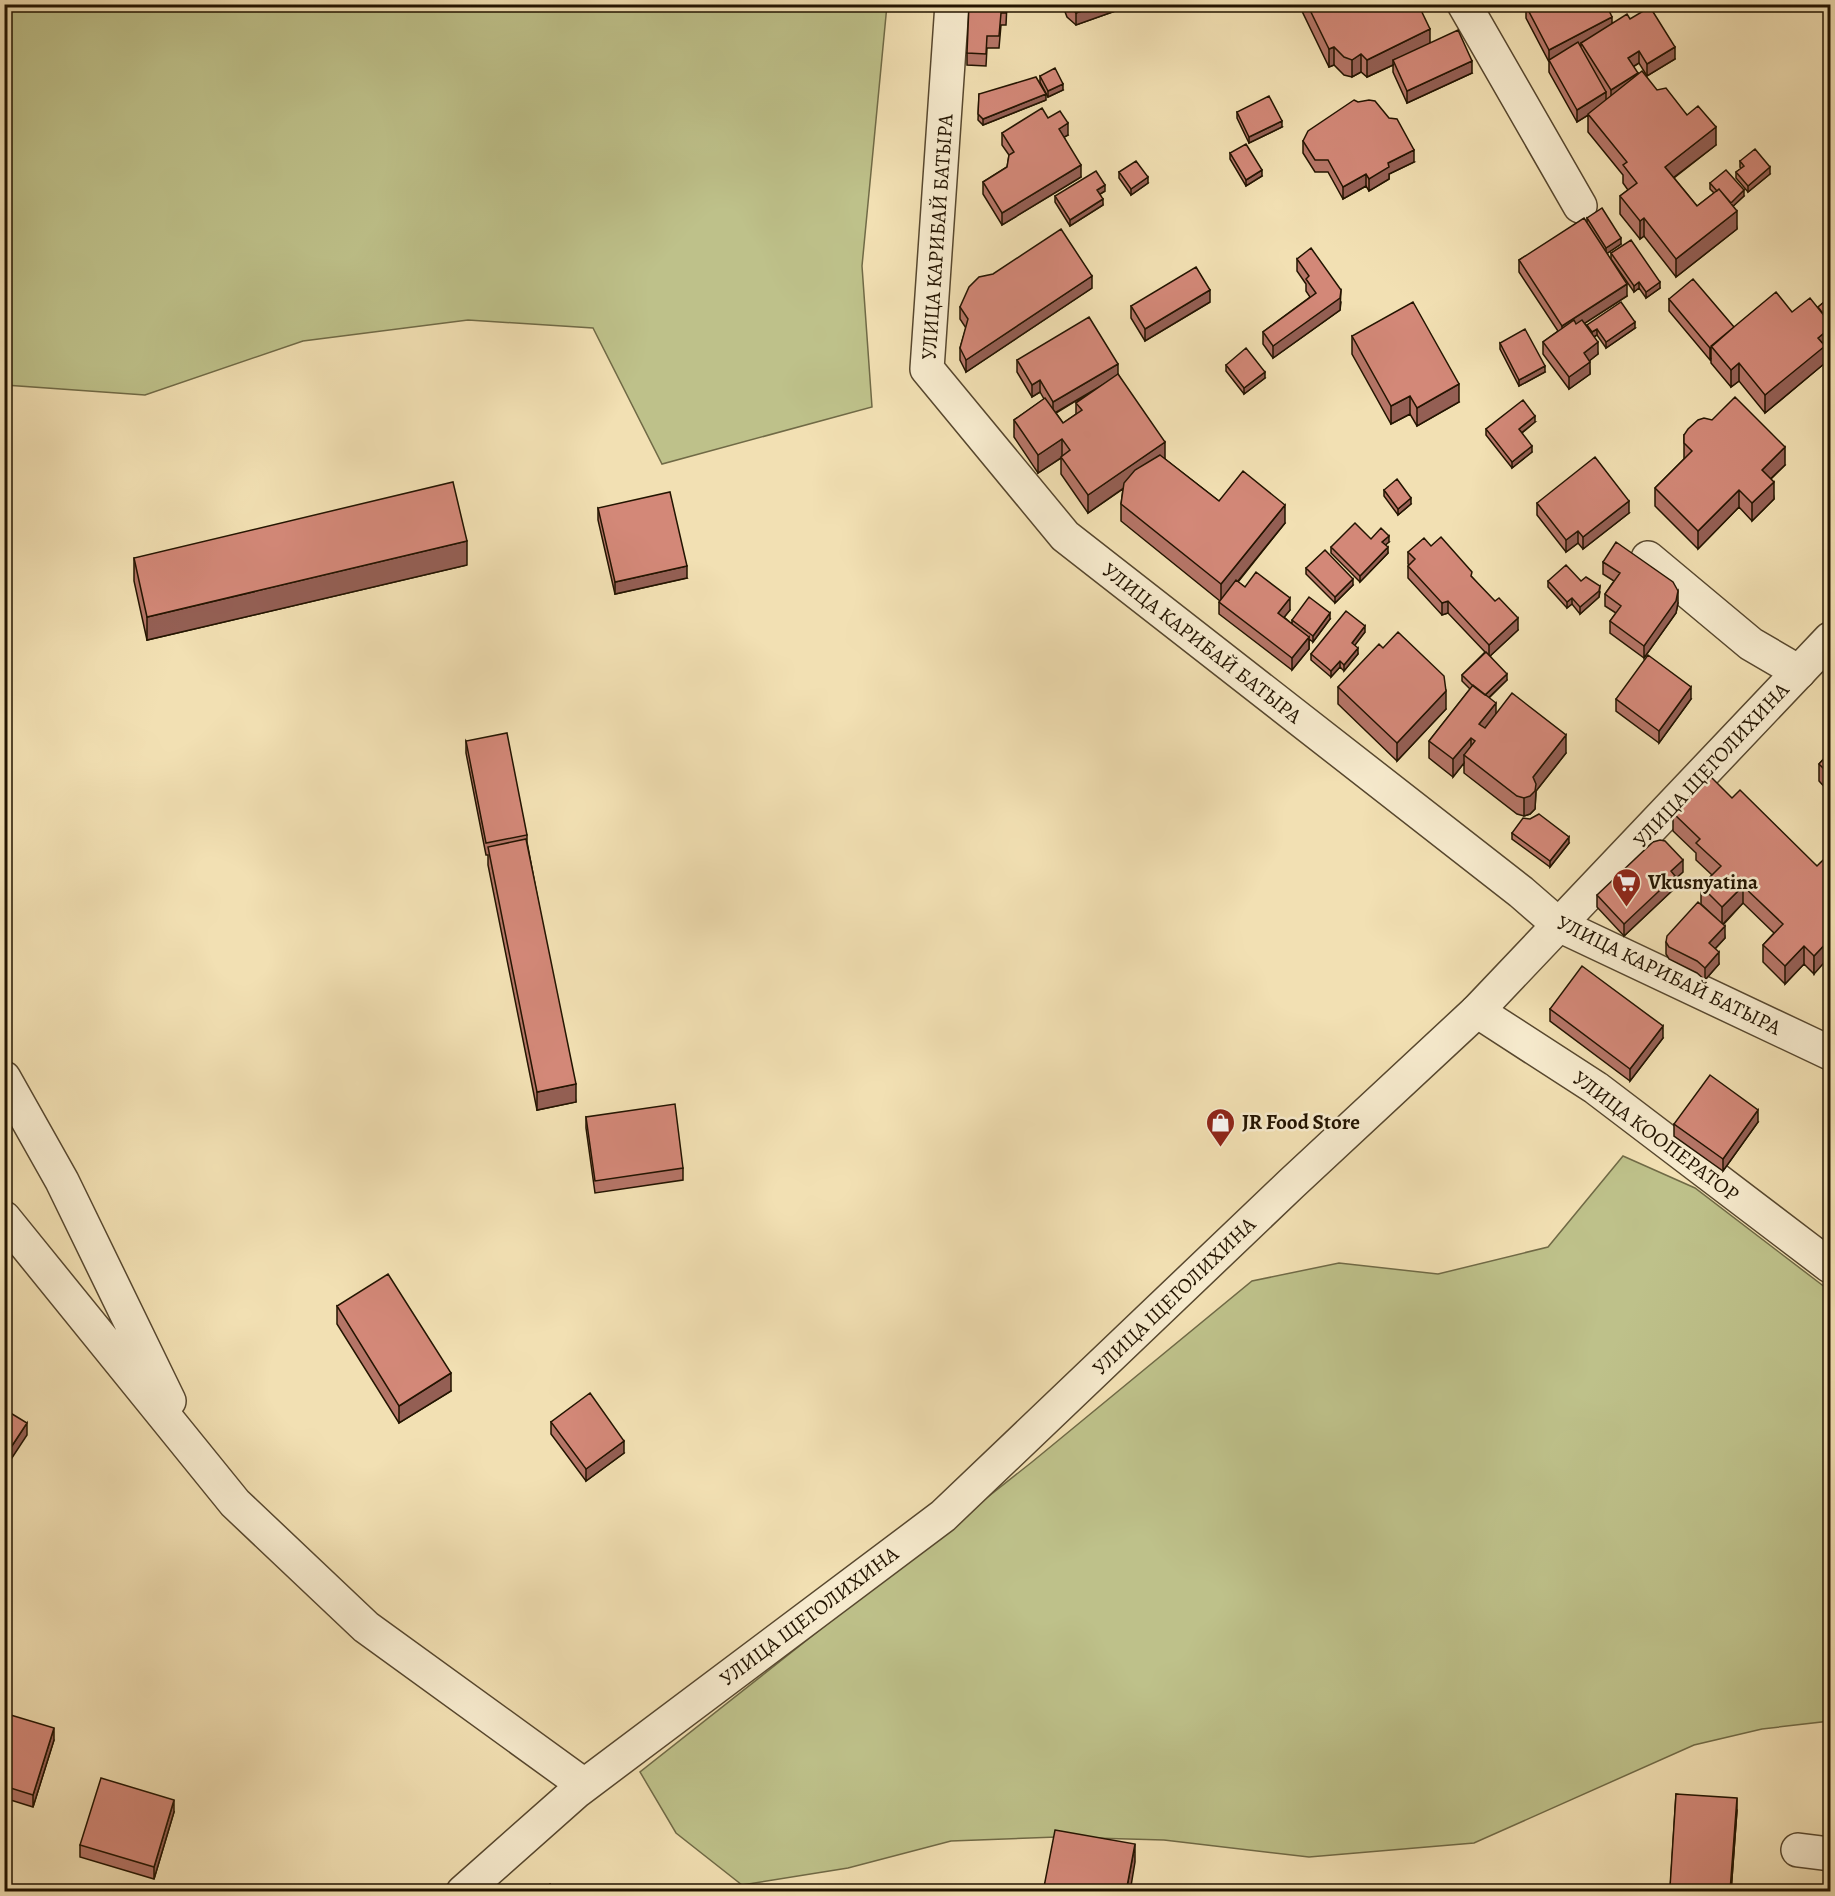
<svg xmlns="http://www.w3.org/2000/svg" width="1835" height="1896" viewBox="0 0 1835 1896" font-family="Alegreya,serif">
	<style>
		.green { fill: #bec18a; stroke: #706a46; stroke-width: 1.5 }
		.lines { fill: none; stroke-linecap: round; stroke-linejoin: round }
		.minor-casing { stroke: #57472e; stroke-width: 36 }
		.tertiary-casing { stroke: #57472e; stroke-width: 36 }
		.minor { stroke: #f7ebce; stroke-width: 33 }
		.tertiary { stroke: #f7ebce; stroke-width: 33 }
		.wall { fill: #b57567; stroke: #231401; stroke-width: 1.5; fill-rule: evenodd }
		.shaded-wall { fill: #945f54; stroke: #231401; stroke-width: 1.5 }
		.building { fill: #d38878; stroke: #231401; stroke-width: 1.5 }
		.labels { text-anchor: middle; stroke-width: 5; stroke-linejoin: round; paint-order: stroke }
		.street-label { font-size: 21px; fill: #231401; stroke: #f7ebce }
		.poi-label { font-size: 21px; font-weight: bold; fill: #231401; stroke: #f7ebce; text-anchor: start }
	</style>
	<rect width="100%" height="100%" fill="#f2e0b3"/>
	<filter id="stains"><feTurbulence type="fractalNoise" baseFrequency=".00333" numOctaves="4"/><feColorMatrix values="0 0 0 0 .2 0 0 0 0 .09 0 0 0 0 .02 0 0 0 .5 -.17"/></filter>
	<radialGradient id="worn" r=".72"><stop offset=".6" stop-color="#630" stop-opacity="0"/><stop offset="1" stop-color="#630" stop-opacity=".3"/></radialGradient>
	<path class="green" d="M4,5H887L862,266L872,407L662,464L593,328L468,320L303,341L145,395L5,385Z
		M1623,1156L1695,1188L1830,1291V1721L1762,1729L1694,1745L1474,1843L1309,1857L1164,1840L1057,1837L951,1841L848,1868L742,1885L676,1833L640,1772L1032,1462L1252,1281L1339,1263L1438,1274L1548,1247Z"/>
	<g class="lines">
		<defs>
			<path id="minor" d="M1464,4L1580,206
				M1648,558L1751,644L1799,672
				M1477,1011L1596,1088L1830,1266
				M4,1078L62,1181L169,1401
				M4,1218L235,1503L366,1627L584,1785
				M1798,1850L1830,1854"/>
			<path id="tertiary" d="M952,4L927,369L1065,536L1521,892L1559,925L1830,1053
				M463,1892L577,1791L943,1516L1291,1184L1477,1011L1830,639"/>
		</defs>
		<use href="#minor" class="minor-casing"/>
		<use href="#tertiary" class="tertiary-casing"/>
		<use href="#minor" class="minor"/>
		<use href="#tertiary" class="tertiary"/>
	</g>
	<path class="wall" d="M1007,4L1006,25H1001L999,48H987L986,66L967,65V53Z
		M1062,4H1135L1076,25L1067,17Z
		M1300,4H1418L1430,43L1472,73L1407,103L1393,72V65L1367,77L1361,72L1352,77L1344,75L1334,65L1329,67L1300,7Z
		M1526,6L1612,23L1630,19L1675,59L1647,76L1639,63L1633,67L1638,75L1687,115L1716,145L1674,178L1697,206L1714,193L1710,189V183L1744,196L1733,206L1737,229L1676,277L1644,236L1640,239L1620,214V196L1628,190L1623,183V175L1588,132V115L1577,122L1549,72V62L1526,18Z
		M1040,76L1063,90L1048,97L1040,82Z
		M979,94L1046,100L983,125L978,120Z
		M1237,112L1282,127L1249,143L1237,118Z
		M1048,118L1068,135L1064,137L1081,177L1002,225L983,194V182L1007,167L1009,155L1002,145V133Z
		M1303,141L1414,162L1389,174V179L1369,191L1366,186L1343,199L1328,172H1315L1303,153Z
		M1230,153L1262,176L1246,186L1230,159Z
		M1740,161L1770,174L1748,192L1736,178V172L1741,169L1740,167Z
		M1119,172L1148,183L1131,195L1119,178Z
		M1105,191L1100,194L1103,205L1070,226L1055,202V196Z
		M1587,218L1621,244L1607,253L1627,296L1584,323L1587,327V325L1635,328L1606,348L1597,335L1594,337L1598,354L1589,361L1590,374L1569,389L1543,354V342L1558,331L1519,272V260L1587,222Z
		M1611,253L1660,288L1646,298L1639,288L1634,292L1611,259Z
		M1297,259L1341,302L1340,310L1273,358L1263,344V332L1310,297L1306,291V284L1297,271Z
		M1092,288L966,372L960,360V348L966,328L960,319V307Z
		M1830,297V345L1825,350V363L1765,413L1739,381L1731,387L1711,363V358L1710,360L1669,311V299L1734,327L1818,307Z
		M1210,302L1145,341L1131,318V306Z
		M1352,336L1459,402L1417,426L1410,414L1391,424L1352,354Z
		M1500,343L1545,372L1519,386L1500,349Z
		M1017,360L1118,374L1165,459L1219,501L1285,523L1238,582L1245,587L1290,610L1284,617L1292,624V620L1330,619L1313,642L1309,639V649L1292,670L1219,614V602L1220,601L1121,521V504L1123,489L1088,513L1061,474V458L1038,473L1014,437V420L1044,399L1040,392L1032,397L1017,372ZM1095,389L1076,403V414L1063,423L1056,413Z
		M1226,365L1265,378L1244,394L1226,371Z
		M1535,422L1522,433L1532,452L1512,468L1486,435V429Z
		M1684,435L1785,465L1771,479L1774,499L1752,521L1739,507L1698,549L1655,506V488L1684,459Z
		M1384,490L1411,504L1398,515L1384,496Z
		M1537,503L1629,513L1583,549L1578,543L1566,552L1537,515Z
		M598,508L687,578L615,594L598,520Z
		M1371,539L1389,542L1385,545L1388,553L1360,582L1331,553V547Z
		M1431,546L1472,577L1518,630L1490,656L1507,680L1489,698L1496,714L1566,753L1536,791L1535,809L1530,814L1524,816L1517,814L1464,773V763L1453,777L1429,758V741L1470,689L1462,681V675L1485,652L1448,613L1442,615L1408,578V566L1409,565L1408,564V552Z
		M134,558L467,565L147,640L134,581Z
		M1603,562L1678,603L1676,613L1644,658L1610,633V621L1616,613L1605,606V594L1614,581L1603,574Z
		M1306,568L1353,585L1335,603L1306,574Z
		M1548,581H1581L1600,592L1599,597L1580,614L1572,604L1567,608L1548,587Z
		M1365,632L1354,645L1358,654L1344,671L1340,667L1331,677L1311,660V654Z
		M1383,648L1446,709L1397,761L1338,704V687Z
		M1616,699H1691L1659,743L1616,711Z
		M466,741L527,835V842L576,1102L537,1110L488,865V855H486L466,753Z
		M1830,752V793L1819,781V764Z
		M1732,798L1817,866L1814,974L1804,964L1785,984L1763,962V945L1774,933L1743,903L1723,925L1725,938L1715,949L1719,964L1705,980L1697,973L1669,959L1666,954V942L1716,918L1701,904V886L1712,875L1696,860V853L1673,831V813Z
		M1512,833L1569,843L1550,867L1512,839Z
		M1683,872L1675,879V888L1624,936L1597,907V895Z
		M1550,1009L1663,1038L1630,1081L1550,1021Z
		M586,1117L683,1168V1180L595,1193L586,1128Z
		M1758,1122L1723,1171L1674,1136V1124Z
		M337,1306L451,1391L399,1423L337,1324Z
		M551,1422L624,1453L586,1481L551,1434Z
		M4,1713L54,1740L33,1807L4,1798Z
		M1676,1794L1737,1810L1731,1892H1670Z
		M174,1812L154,1879L80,1857V1845Z"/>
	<path class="shaded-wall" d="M1101,4H1135L1076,25V13Z
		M1612,17V29L1581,43V46L1550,62L1549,60V50Z
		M1430,29V47L1393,60V65L1367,77V60Z
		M1334,47V65L1329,67V49Z
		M1675,47V59L1647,76V64Z
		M1639,51V63L1628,70V58Z
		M1361,54V72L1352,77V60Z
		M1472,61V73L1407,103V91Z
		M1638,73V85L1611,102V90Z
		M1063,84V90L1048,97V91Z
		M1606,92V104L1577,122V110Z
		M1046,94V100L983,125V119Z
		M1282,121V127L1249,143V137Z
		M1068,123V135L1059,140V129Z
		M1716,127V145L1665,184V167Z
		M1414,150V162L1389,174V179L1369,191V179L1388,163Z
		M1081,165V177L1002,225V213Z
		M1770,167V174L1748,192V186Z
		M1262,170V176L1246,186V180Z
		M1366,174V186L1343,199V187Z
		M1148,177V183L1131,195V189Z
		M1105,185V191L1097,196V190Z
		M1744,190V196L1729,210V204Z
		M1103,199V205L1070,226V220Z
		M1737,211V229L1676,277V259Z
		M1644,218V236L1640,239V221Z
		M1621,238V244L1606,254V248Z
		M1092,276V288L966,372V360Z
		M1639,282V288L1634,292V286Z
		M1660,282V288L1646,298V292Z
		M1627,284V296L1562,338V326Z
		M1210,290V302L1145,341V329Z
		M1341,290L1340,310L1273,358V346Z
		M1635,322V328L1606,348V342Z
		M1830,328V345L1825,350V363L1765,413V395L1818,338Z
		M1597,329V335L1592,338V332Z
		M1598,342V354L1584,365V353Z
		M1711,346V358L1710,360V348Z
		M1590,362V374L1569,389V377Z
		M1739,363V381L1731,387V370Z
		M1118,364V376L1053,414V402Z
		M1545,366V372L1519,386V380Z
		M1265,372V378L1244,394V388Z
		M1040,380V392L1032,397V385Z
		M1459,384V402L1417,426V408Z
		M1410,396V414L1391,424V406Z
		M1535,416V422L1519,435V429Z
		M1062,439V457L1038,473V455Z
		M1165,442V459L1088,513V495Z
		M1532,446V452L1512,468V462Z
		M1785,447V465L1762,487V470Z
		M1774,482V499L1752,521V503Z
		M1739,490V507L1698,549V531Z
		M1411,498V504L1398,515V509Z
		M1629,501V513L1583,549V537Z
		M1285,505V523L1221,602V584Z
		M1578,531V543L1566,552V540Z
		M1389,536V542L1382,548V542Z
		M467,541V565L147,640V617Z
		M1388,547V553L1360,582V576Z
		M687,566V578L615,594V582Z
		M1353,579V585L1335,603V597Z
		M1600,586L1599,597L1580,614V607Z
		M1678,591V603L1676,613L1644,658V646Z
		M1290,598V610L1278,625V613Z
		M1572,598V604L1567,608V602Z
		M1448,601V613L1442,615V603Z
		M1330,613V619L1313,642V636Z
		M1518,618V630L1489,657V645Z
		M1365,626V632L1352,649V643Z
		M1309,637V649L1292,670V658Z
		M1358,648V654L1344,671V665Z
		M1340,661V667L1331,677V671Z
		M1507,674V680L1484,702V696Z
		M1691,687V699L1659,743V731Z
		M1446,691V709L1397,761V743Z
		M1496,703V721L1479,741V724Z
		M1566,735V753L1536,791L1535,809L1530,814L1524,816V798L1533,777Z
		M1471,738V755H1464V763L1453,777V759Z
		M1569,837V843L1550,867V861Z
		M1683,860V872L1675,879V888L1624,936V924L1671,871Z
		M1743,886V903L1722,925V907Z
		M1725,926V938L1709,955V943Z
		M1830,939V956L1814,974V956Z
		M1804,946V964L1785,984V966Z
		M1719,952V964L1705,980V968Z
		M1663,1026V1038L1630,1081V1069Z
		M576,1084V1102L537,1110V1092Z
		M1758,1110V1122L1723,1171V1159Z
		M451,1373V1391L399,1423V1406Z
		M27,1423V1435L4,1470V1458Z
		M624,1441V1453L586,1481V1469Z
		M54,1728V1740L33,1807V1795Z
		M1737,1798V1810L1731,1892H1730Z
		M174,1800V1812L154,1879V1867Z
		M1135,1844V1862L1130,1892H1126Z"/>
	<path class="building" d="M969,4H1007L1006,13H1001L999,36H987L986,54L967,53Z
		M1067,4H1101L1076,13Z
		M1307,4H1418L1430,29L1367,60L1361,54L1352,60L1344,57L1334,47L1329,49Z
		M1530,4H1606L1612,17L1549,50L1526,6Z
		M1650,7L1675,47L1647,64L1639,51L1628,58L1638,73L1611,90L1581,43L1627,14L1630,19Z
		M1458,30L1472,61L1407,91L1393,60Z
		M1578,42L1606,92L1577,110L1549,60Z
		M1055,68L1063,84L1048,91L1040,76Z
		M1642,71L1657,90L1666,88L1687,115L1698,106L1716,127L1665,167L1697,206L1719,189L1737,211L1676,259L1644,218L1640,221L1620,196L1637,183L1623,165L1627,162L1588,114Z
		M1036,77L1046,94L983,119L978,114L979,94Z
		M1269,96L1282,121L1249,137L1237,112Z
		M1354,100L1358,102L1369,100L1375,101L1389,118L1397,119L1414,150L1388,163L1389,167L1369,179L1366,174L1343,187L1328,160H1315L1303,141L1308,131Z
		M1042,108L1048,118L1060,111L1068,123L1059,129L1081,165L1002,213L983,182L1007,167L1009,155L1014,152L1002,133Z
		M1246,144L1262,170L1246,180L1230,153Z
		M1755,149L1770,167L1748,186L1736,172L1744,166L1740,161Z
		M1136,161L1148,177L1131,189L1119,172Z
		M1726,170L1744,190L1731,203L1719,189L1717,191L1710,183Z
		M1096,171L1105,185L1097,190L1103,199L1070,220L1055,196Z
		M1602,208L1621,238L1606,248L1587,218Z
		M1584,218L1627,284L1562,326L1519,260Z
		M1061,229L1092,276L966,360L960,348L968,319L960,307L969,287L979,277L993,274Z
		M1631,240L1660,282L1646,292L1639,282L1634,286L1611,253Z
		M1311,248L1341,290L1340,298L1273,346L1263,332L1316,293L1306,279L1309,276L1297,259Z
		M1196,267L1210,290L1145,329L1131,306Z
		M1693,279L1734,327L1710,348L1669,299Z
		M1776,292L1792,312L1810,298L1830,323V328L1818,338L1825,346L1765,395L1739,363L1731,370L1711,346Z
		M1830,297V323L1818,307Z
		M1413,302L1459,384L1417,408L1410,396L1391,406L1352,336Z
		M1621,302L1635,322L1606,342L1597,329L1592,332L1587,325Z
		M1089,317L1118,364L1053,402L1040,380L1032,385L1017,360Z
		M1574,320L1576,324L1582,320L1598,342L1584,353L1590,362L1569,377L1543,342Z
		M1525,329L1545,366L1519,380L1500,343Z
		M1246,348L1265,372L1244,388L1226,365Z
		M1118,374L1165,442L1088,495L1061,457L1070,450L1062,439L1038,455L1014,420L1045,398L1063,423L1082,410L1076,403Z
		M1735,397L1785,447L1762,470L1774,482L1752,503L1739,490L1698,531L1655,488L1692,451L1684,443V435L1688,429L1698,420L1704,418L1712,420Z
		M1523,400L1535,416L1519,429L1532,446L1512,462L1486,429Z
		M1160,455L1219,501L1243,471L1285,505L1221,584L1121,504L1124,483L1135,470Z
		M1595,457L1629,501L1583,537L1578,531L1566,540L1537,503Z
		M1397,479L1411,498L1398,509L1384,490Z
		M453,482L467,541L147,617L134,558Z
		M670,492L687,566L615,582L598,508Z
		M1355,523L1371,539L1381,528L1389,536L1382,542L1388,547L1360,576L1331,547Z
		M1441,537L1472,572L1471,576L1495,601L1499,598L1518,618L1489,645L1448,601L1442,603L1408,566L1415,559L1408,552L1424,538L1431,546Z
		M1616,542L1673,582L1678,591L1676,601L1644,646L1610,621L1621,606L1605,594L1620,573L1603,562Z
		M1325,550L1353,579L1335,597L1306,568Z
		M1566,565L1581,581L1586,577L1600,586L1599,591L1580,607L1572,598L1567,602L1548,581Z
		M1256,572L1290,598L1278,613L1309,637L1292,658L1219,602L1236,580L1245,587Z
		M1309,597L1330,613L1313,636L1292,620Z
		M1346,611L1365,626L1352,643L1358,648L1344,665L1340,661L1331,671L1311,654Z
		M1398,632L1444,676L1446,691L1397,743L1338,687L1379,644L1383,648Z
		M1486,652L1507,674L1485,695L1473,686L1462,675Z
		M1648,655L1691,687L1659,731L1616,699Z
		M1473,685L1496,703L1479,724L1485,728L1512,693L1566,735L1533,777L1536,784L1535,791L1530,796L1524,798L1517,796L1464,755L1475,741L1471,738L1453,759L1429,741Z
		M507,733L527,835L486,843L466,741Z
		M1830,752V775L1819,764Z
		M1710,776L1732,798L1740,790L1817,866L1824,859L1830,866V939L1814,956L1804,946L1785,966L1763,945L1783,924L1743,886L1722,907L1701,886L1721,866L1696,843L1700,839L1673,813Z
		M1539,814L1569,837L1550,861L1512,833L1523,818L1530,819Z
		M526,839L576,1084L537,1092L488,847Z
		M1660,840L1665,841L1683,860L1671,871L1675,876L1624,924L1597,895L1653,842Z
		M1698,902L1725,926L1709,943L1719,952L1705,968L1697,961L1669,947L1666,942L1667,936Z
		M1582,966L1663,1026L1630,1069L1550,1009Z
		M1710,1075L1758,1110L1723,1159L1674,1124Z
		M675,1104L683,1168L595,1181L586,1117Z
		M388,1274L451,1373L399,1406L337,1306Z
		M590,1393L624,1441L586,1469L551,1422Z
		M4,1409L27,1423L4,1458Z
		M4,1713L54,1728L33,1795L4,1786Z
		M101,1778L174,1800L154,1867L80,1845Z
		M1676,1794L1737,1798L1730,1891L1670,1887Z
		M1055,1830L1135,1844L1126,1892H1043Z
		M550,1884L555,1892H540Z"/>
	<defs>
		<symbol id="supermarket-pin" viewBox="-11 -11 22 30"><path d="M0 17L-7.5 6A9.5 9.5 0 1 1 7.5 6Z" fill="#8f2418" stroke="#f7ebce"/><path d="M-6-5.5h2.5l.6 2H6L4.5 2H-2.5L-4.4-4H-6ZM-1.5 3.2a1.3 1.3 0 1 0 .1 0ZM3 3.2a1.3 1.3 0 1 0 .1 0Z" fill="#fff"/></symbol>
		<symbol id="shop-pin" viewBox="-11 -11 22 30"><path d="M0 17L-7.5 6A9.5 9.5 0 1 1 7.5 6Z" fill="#8f2418" stroke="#f7ebce"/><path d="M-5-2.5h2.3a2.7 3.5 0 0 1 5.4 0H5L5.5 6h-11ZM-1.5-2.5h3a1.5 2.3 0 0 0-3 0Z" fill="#fff"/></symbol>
	</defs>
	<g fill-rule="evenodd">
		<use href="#supermarket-pin" x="1610" y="866" width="33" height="45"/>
		<use href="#shop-pin" x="1204" y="1106" width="33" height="45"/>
	</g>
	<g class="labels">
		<g class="street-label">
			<text transform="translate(937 237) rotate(-86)" y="7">УЛИЦА КАРИБАЙ БАТЫРА</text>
			<text transform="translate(1202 643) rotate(38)" y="7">УЛИЦА КАРИБАЙ БАТЫРА</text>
			<text transform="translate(1711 765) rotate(-47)" y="7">УЛИЦА ЩЕГОЛИХИНА</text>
			<text transform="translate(1669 975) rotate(26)" y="7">УЛИЦА КАРИБАЙ БАТЫРА</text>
			<text transform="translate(1656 1136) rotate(37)" y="7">УЛИЦА КООПЕРАТОР</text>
			<text transform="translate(1174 1296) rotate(-44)" y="7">УЛИЦА ЩЕГОЛИХИНА</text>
			<text transform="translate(809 1616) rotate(-37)" y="7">УЛИЦА ЩЕГОЛИХИНА</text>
		</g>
		<g class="poi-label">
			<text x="1648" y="889">Vkusnyatina</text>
			<text x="1242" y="1129">JR Food Store</text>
		</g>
	</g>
	<rect width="1835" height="1896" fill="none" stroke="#f2e0b3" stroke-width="24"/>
	<rect x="6" y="6" width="1823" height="1884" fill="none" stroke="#231401" stroke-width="3"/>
	<rect x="12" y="12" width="1811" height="1872" fill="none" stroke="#231401" stroke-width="1.5"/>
	<rect width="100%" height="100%" filter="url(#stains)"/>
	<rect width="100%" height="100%" fill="url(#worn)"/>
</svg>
